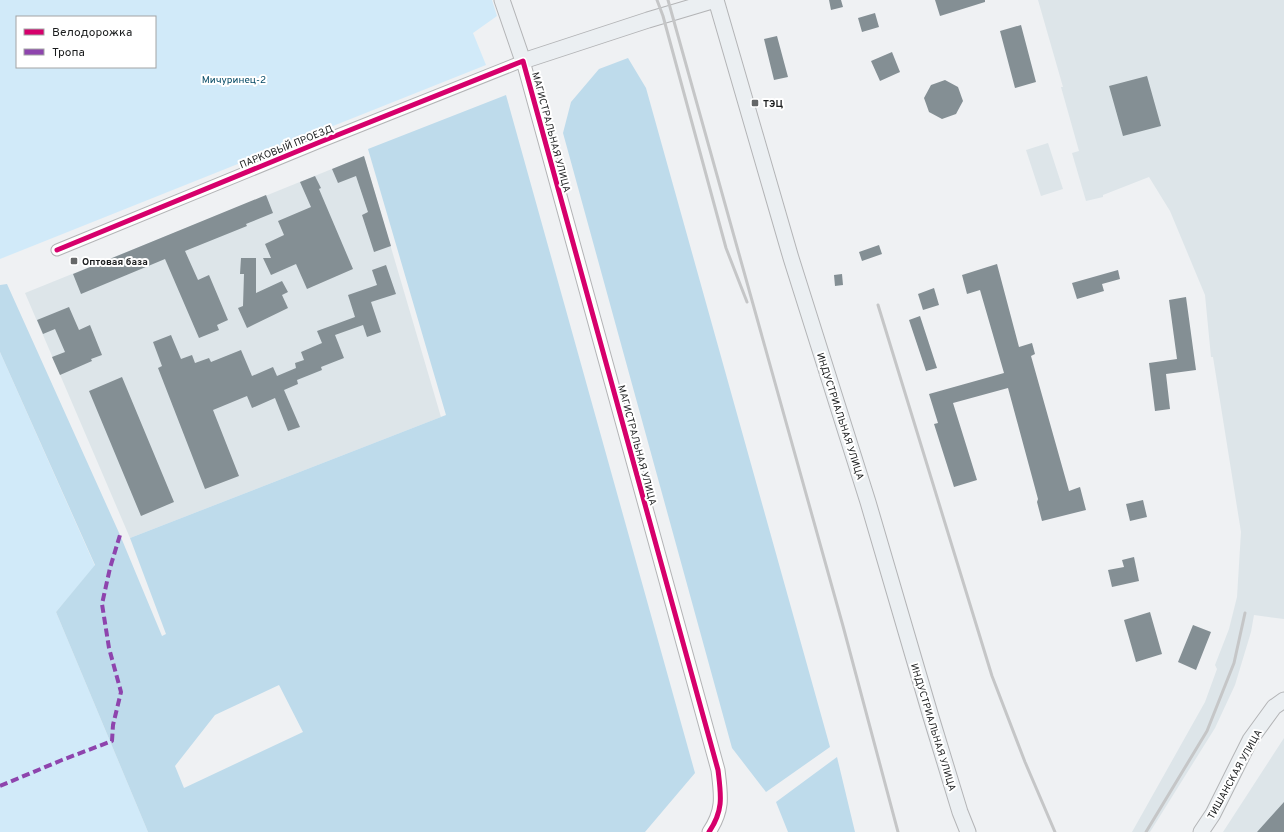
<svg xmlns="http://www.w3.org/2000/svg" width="1284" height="832" viewBox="0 0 1284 832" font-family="Overpass,sans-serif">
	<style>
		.built { fill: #dde5e9 }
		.green { fill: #d1eaf9; fill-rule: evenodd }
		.forest { fill: #bedbeb; fill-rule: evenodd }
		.building { fill: #848f94 }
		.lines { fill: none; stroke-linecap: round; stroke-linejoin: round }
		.minor-casing { stroke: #b3b4b6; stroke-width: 13 }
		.tertiary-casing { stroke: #b3b4b6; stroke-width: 15 }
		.secondary-casing { stroke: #b3b4b6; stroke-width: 17 }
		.minor { stroke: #fdfdfd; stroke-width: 11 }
		.tertiary { stroke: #fdfdfd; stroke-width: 13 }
		.secondary { stroke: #ebeff2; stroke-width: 15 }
		.rail { stroke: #c5c6c7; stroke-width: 3 }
		.quiet { stroke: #8e44ad; stroke-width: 4; stroke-dasharray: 8 4; stroke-linecap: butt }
		.cycleway-casing { stroke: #fff; stroke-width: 8 }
		.cycleway { stroke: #d6006c; stroke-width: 5 }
		.poi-dot { fill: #656768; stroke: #fff; stroke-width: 1.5 }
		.labels { text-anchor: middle; stroke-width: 4; stroke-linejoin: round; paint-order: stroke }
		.park-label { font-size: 10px; fill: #054a65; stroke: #fff }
		.poi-label { font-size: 10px; font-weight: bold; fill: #1a1c1d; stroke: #fff; text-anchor: start }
		.street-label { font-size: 10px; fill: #1a1c1d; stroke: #fff }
	</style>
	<rect width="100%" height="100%" fill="#eff1f3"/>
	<path class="built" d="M1038,0H1284V619L1254,615L1251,632L1235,685L1215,728L1150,832H1132L1205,702L1217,669L1215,665L1229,629L1237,597L1241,532L1213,357H1211L1205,295L1170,211L1149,177L1103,195V197L1086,201L1072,153L1079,151L1061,87H1063Z
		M1048,143L1063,189L1041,196L1026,150Z
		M364,156L441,417L130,538L25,293Z
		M1284,738V832H1223Z"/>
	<path class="green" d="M0,0H492L497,16L473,33L486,65L0,259ZM17,17H155V67H17Z
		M0,352L95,566L56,612L148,832H0Z"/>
	<path class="forest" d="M628,58L646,88L830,747L766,792L732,748L563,133L571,102L599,69Z
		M506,95L695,773L645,832H148L56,612L95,565L0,352V285L7,284L120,535L162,636L166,634L130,538L446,415L368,149ZM279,685L303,732L184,788L175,766L215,715Z
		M837,757L855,832H788L776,802Z"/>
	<path class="building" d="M829,0H841L843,7L831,10Z
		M935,0H985V2L940,16Z
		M875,13L879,27L862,32L858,18Z
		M1021,25L1036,82L1015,88L1000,31Z
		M777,36L788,77L774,80L764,39Z
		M892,52L900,72L880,81L871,61Z
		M1147,76L1161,126L1123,136L1109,86Z
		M945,80L958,87L963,101L956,114L942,119L929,112L924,98L931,85Z
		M364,156L391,246L374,252L362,215L368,212L356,176L338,183L332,169Z
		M315,176L321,188L319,189L353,269L307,289L296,264L271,275L263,258H271L265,244L284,235L278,221L311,207L300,182Z
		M266,195L273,213L246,224L247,226L185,251L198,280L209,275L228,320L217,325L219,330L199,338L165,259L81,294L73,274Z
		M879,245L882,254L862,261L859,252Z
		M241,258H256V293L282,281L288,292L282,295L288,308L247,328L238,308L243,306L244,274H240Z
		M997,264L1019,347L1032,343L1035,354L1031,356L1069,491L1080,487L1086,510L1042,521L1037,502L1038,499L1008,388L953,403L977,480L954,487L934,424L938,423L929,394L1004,373L980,290L967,294L962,275Z
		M386,265L396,294L371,302L381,332L367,337L363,325L335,335L344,358L321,367L322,370L297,380L298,384L284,390L300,427L288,431L275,398L252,408L247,396L213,410L239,476L205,489L158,368L162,366L153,342L171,335L181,359L192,355L195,363L209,358L211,362L241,350L252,376L273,367L277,376L296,368L295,363L304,360L301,352L322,343L317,331L355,317L348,295L377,285L372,270Z
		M1118,270L1120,279L1102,284L1104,291L1077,299L1072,283Z
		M842,274L843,285L835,286L834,275Z
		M934,288L939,305L923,310L918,294Z
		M1186,297L1196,370L1166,374L1170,409L1155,411L1149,363L1177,359L1169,300Z
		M69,307L79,330L90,325L102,355L91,359L92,361L60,375L52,357L65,352L55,329L43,334L37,320Z
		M920,316L937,368L926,371L909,320Z
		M122,377L174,502L141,516L89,391Z
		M1143,500L1147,517L1130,521L1126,504Z
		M1134,557L1139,581L1112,587L1108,570L1124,567L1122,560Z
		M1150,612L1162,654L1136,662L1124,620Z
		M1193,625L1211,632L1196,670L1178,662Z
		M1284,802V832H1257Z"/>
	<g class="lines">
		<defs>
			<path id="minor" d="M57,250L320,142L523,61"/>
			<path id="tertiary" d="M523,61L718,770C721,795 724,810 709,832"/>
			<path id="secondary" d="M502,0L523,61L648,20L715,0
				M716,0L791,258L868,502L931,717L960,812L968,832
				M1201,832L1213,814L1250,740L1274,707L1284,700"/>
		</defs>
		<use href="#minor" class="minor-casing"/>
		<use href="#tertiary" class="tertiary-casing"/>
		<use href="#secondary" class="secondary-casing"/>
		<use href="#minor" class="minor"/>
		<use href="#tertiary" class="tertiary"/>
		<use href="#secondary" class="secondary"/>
		<path class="rail" d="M657,0L663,16L726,248L747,302
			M668,0L843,626L898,832
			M878,305L992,676L1025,762L1055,832
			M1146,832L1207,731L1234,663L1245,613"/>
		<path class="quiet" d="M0,786L62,760L112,741L113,725L121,692L109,648L102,604L110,568L120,535"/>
		<defs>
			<path id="cycleway" d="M57,250L320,142L523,61L718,770C721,795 724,810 709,832"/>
		</defs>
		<use href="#cycleway" class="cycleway-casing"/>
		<use href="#cycleway" class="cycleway"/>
	</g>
	<g class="poi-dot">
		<rect x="751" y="99" width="8" height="8" rx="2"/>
		<rect x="70" y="257" width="8" height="8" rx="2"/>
	</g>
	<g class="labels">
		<g class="park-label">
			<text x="234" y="83">Мичуринец-2</text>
		</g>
		<g class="poi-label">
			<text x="763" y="107">ТЭЦ</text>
			<text x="82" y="265">Оптовая база</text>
		</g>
		<g class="street-label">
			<text transform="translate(552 132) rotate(75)" y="4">МАГИСТРАЛЬНАЯ УЛИЦА</text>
			<text transform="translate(286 146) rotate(-22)" y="4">ПАРКОВЫЙ ПРОЕЗД</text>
			<text transform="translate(841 416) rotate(72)" y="4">ИНДУСТРИАЛЬНАЯ УЛИЦА</text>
			<text transform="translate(638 445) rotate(75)" y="4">МАГИСТРАЛЬНАЯ УЛИЦА</text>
			<text transform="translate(934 727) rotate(73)" y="4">ИНДУСТРИАЛЬНАЯ УЛИЦА</text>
			<text transform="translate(1234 774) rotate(-61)" y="4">ТИШАНСКАЯ УЛИЦА</text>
		</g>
	</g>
	<rect x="16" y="16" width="140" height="52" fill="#ffffff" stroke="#a3a4a5"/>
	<rect x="24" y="29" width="20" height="6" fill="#d6006c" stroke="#a3a4a5"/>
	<text x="52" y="36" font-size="12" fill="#1a1c1d">Велодорожка</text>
	<rect x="24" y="49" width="20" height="6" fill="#8e44ad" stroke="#a3a4a5"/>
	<text x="52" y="56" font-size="12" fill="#1a1c1d">Тропа</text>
</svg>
